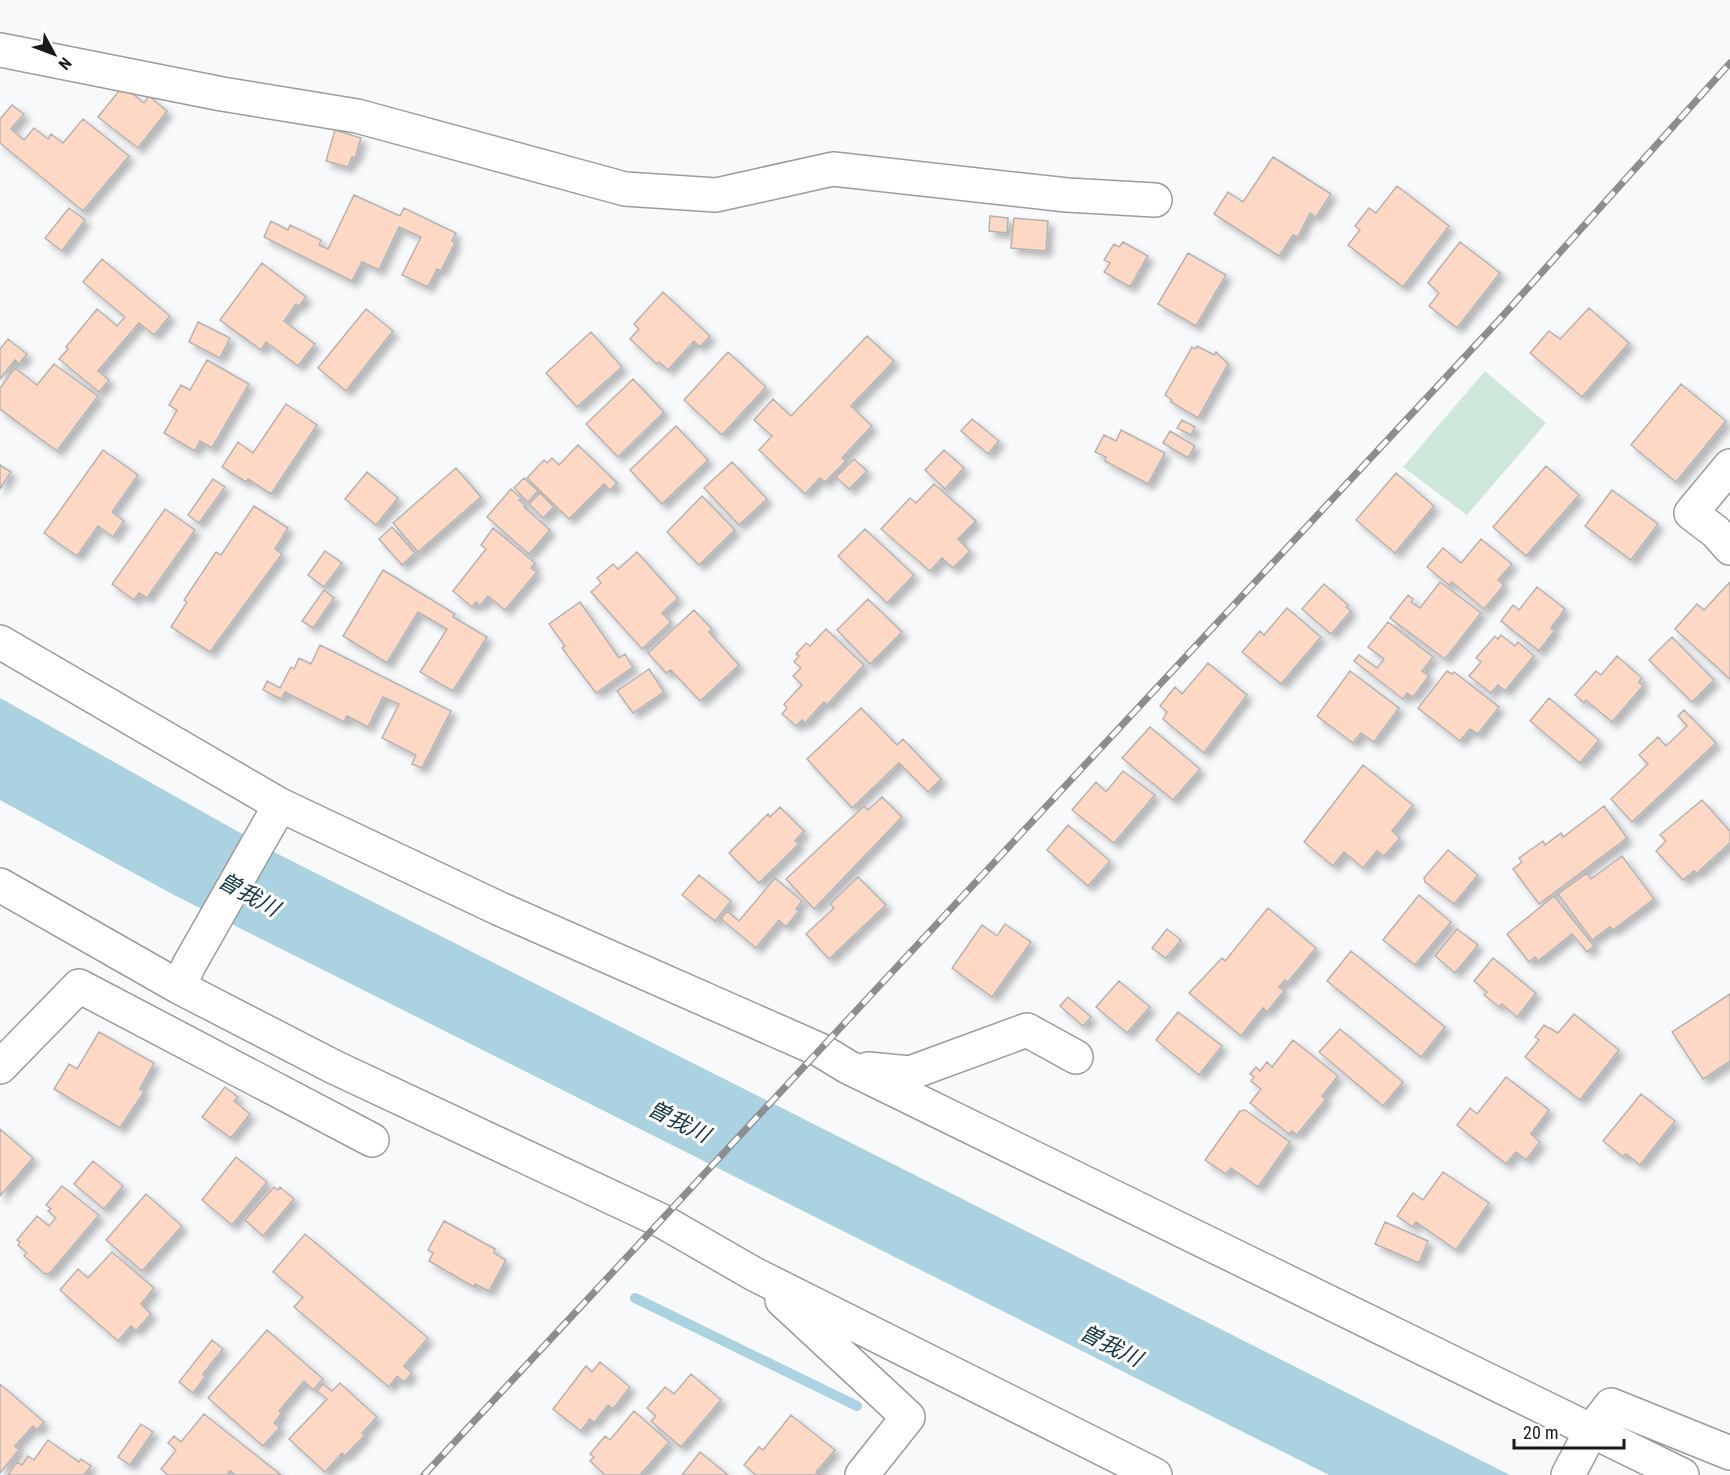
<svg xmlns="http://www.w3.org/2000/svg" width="1730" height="1475" viewBox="0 0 1730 1475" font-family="'Roboto Condensed','Noto Sans JP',sans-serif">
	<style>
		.green { fill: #cde8da }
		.water { fill: #aad2e1 }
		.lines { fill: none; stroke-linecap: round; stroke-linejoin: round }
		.stream { stroke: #aad2e1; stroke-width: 10 }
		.building { fill: #fcd8c5; stroke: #b5b3b2; stroke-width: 1.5; filter: url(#shadow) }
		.minor-casing { stroke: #9a9b9d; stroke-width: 36 }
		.minor { stroke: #fff; stroke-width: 33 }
		.rail-casing { stroke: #8c8d8e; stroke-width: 7 }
		.rail { stroke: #fff; stroke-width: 4.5; stroke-dasharray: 14; stroke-linecap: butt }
		.labels { text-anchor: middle; stroke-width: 6; stroke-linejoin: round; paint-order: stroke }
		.water-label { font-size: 22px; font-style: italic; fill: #133744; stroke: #fff }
	</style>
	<defs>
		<filter id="shadow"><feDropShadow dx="5.5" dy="5.5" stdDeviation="3" flood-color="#0004"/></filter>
	</defs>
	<rect width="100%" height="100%" fill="#f8f9fb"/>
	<path class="green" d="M1485,371L1546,423L1467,515L1403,467Z"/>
	<path class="water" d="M0,698L276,853L1510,1475H1329L174,895L0,800Z"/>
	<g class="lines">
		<path class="stream" d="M635,1298L857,1406"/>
	</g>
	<path class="building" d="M123,86L144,103L149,96L167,111L138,148L98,117Z
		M12,105L24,114L11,129L24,140L34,128L48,139L51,134L63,143L83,119L129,156L83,211L0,143V119Z
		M335,130L361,138L355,158L352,157L348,167L326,161Z
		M1273,157L1331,194L1316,217L1310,213L1298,237L1293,235L1279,256L1214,214L1228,192L1243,202Z
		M1397,186L1449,226L1403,287L1348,245L1360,230L1355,226L1369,208L1376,213Z
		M354,195L400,216L404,208L456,233L452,241L455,243L441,271L437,269L428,287L402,275L421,237L399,227L379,270L362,262L352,281L264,237L271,221L288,230L290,225L321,240L319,245L328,249Z
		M69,208L85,220L62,251L45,238Z
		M990,216L1008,218L1007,233L989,231Z
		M1014,218L1048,221L1046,251L1011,248Z
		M1123,242L1148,256L1130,287L1104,272L1110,263L1104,260L1114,244L1119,247Z
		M1460,242L1500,273L1457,328L1429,306L1439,293L1428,283Z
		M1188,253L1226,275L1196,326L1158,304Z
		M102,259L170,316L154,335L139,323L98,371L109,380L99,392L59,359L68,349L66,347L97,309L117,326L125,317L83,282Z
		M262,263L306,297L299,306L296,304L284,321L315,344L298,366L266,342L261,350L220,320Z
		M663,292L710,336L700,347L694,341L668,370L659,362L657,364L630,339L639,329L634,324Z
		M1589,308L1629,343L1582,397L1530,353L1549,331L1560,339Z
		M366,309L393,331L346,391L318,368Z
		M198,322L230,338L220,358L189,342Z
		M591,332L622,367L577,407L546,373Z
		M867,336L894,361L851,406L872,426L842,458L846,461L825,482L820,478L805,494L759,450L772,436L754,420L773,399L791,416Z
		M8,339L27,354L19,364L15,360L0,379V349Z
		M1197,346L1214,355L1216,352L1228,364L1198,418L1171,402L1172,400L1165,395L1192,347L1195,349Z
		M728,352L766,387L722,435L684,400Z
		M207,360L249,384L212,448L200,441L195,451L164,433L177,410L169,405L181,385L190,390Z
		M54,364L98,396L57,451L0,409V388L15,368L37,385Z
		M633,379L664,412L618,457L586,424Z
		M1681,384L1726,421L1676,482L1631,445Z
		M286,404L317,425L271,494L248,479L246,482L222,467L238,442L253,453Z
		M972,419L999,441L988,454L961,431Z
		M1182,420L1195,427L1191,435L1177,428Z
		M676,426L708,460L662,504L630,470Z
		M1121,430L1165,453L1148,484L1105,461L1106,457L1095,452L1104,435L1116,441Z
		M1170,431L1195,446L1188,458L1163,443Z
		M578,445L617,483L610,490L604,484L569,519L527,478L544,460L547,463L552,458L559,465Z
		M103,450L138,475L112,512L124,521L113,537L98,526L77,556L44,533Z
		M944,450L964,468L945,489L925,470Z
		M854,459L867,471L849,489L836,477Z
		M732,462L767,499L739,525L704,488Z
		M0,465L11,472L0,489Z
		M1546,466L1579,495L1526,556L1493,527Z
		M456,468L481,497L418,552L393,523Z
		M367,472L398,498L376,525L345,499Z
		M1396,473L1434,506L1395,553L1356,520Z
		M524,478L538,491L528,502L514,488Z
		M213,479L225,487L199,523L188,515Z
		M934,484L976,521L958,539L970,551L953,568L942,558L930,571L881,529L910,498L916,503Z
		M511,489L521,498L519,500L526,506L524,507L550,530L529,554L487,517Z
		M1612,490L1658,524L1631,560L1585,526Z
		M540,493L554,507L543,518L529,504Z
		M702,496L735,530L699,565L667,532Z
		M254,506L288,528L275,549L282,554L210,652L171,627L187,602L184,600L216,552L221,555Z
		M165,509L195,530L147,598L139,593L134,600L112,584Z
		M392,527L415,553L402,565L379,539Z
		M493,528L535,563L531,568L537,572L505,610L488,596L480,606L476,602L472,607L453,591L486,549L481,545Z
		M865,529L914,575L887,603L838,556Z
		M1481,539L1512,564L1498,580L1504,585L1484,609L1452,582L1449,585L1427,567L1443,548L1461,563Z
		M325,551L342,563L324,587L308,575Z
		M637,552L678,598L662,613L671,622L642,649L591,592L601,583L597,578L613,564L618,569Z
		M383,570L455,614L453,617L487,637L453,691L420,672L447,629L418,612L387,663L343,636Z
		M1440,582L1481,613L1445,659L1390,618L1408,595L1413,599L1411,602L1420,608Z
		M1730,582V679L1675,629L1697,604L1704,610Z
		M1324,584L1348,605L1346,607L1351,611L1331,634L1302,609Z
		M1537,587L1565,609L1551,628L1555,630L1539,651L1501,621L1513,605L1519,610Z
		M324,590L334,598L313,628L302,621Z
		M868,599L902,632L870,664L837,630Z
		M580,602L619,658L625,654L633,667L596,693L562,648L565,646L549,624Z
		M1287,608L1321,637L1281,684L1242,652L1260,631L1264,635Z
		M694,610L712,629L709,632L739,665L700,701L671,670L666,673L648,653Z
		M1388,622L1433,657L1422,671L1429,676L1413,697L1407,693L1403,699L1354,661L1359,655L1377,668L1384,659L1368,647Z
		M826,629L864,665L827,705L824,702L805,723L802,720L796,726L782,714L787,708L784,704L802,685L793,676L801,668L794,662L799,656L796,654L806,643L810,646Z
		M1501,635L1515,646L1518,642L1534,656L1505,691L1498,685L1491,693L1469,676L1481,662L1476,658L1495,636L1498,639Z
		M1672,637L1714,680L1692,702L1649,660Z
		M320,645L451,711L422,768L412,764L416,755L382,738L399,704L383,697L368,727L347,716L344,722L285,692L281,699L263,690L267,681L280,688L291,667L294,669L299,658L311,664Z
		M1617,656L1642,678L1639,682L1643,686L1612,722L1586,700L1584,703L1575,695L1596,671L1601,675Z
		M1208,663L1247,695L1204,753L1163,719L1167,712L1160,706L1175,687L1182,694Z
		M649,669L664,692L633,713L617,691Z
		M1350,671L1399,708L1374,742L1361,733L1353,743L1317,716Z
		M1447,671L1452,674L1454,672L1499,707L1478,734L1470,729L1460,741L1418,708Z
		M1549,698L1599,740L1580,763L1530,721Z
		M861,708L897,745L903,739L941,779L928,792L899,763L852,808L807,759Z
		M1684,710L1716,743L1632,822L1611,799L1648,764L1639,755L1658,737L1666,746L1687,726L1678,716Z
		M1150,727L1200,769L1173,800L1122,758Z
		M1363,765L1413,805L1392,831L1400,838L1384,856L1377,851L1363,868L1344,852L1333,866L1304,842Z
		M1123,771L1155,795L1114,843L1072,810L1096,782L1106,792Z
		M882,797L902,817L814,909L786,879L864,806L868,810Z
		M1702,800L1730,831V843L1697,873L1694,871L1683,880L1656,851L1666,841L1660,835Z
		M1604,806L1627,838L1539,904L1513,869L1522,862L1519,858L1543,841L1545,845L1561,833L1563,837Z
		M780,807L804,831L795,841L799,844L759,883L729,853L768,814L770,817Z
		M1068,825L1110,861L1088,886L1047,850Z
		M1448,850L1478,875L1454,904L1425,882L1424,878Z
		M1622,856L1654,899L1613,930L1610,927L1592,940L1558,894L1587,873L1591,879Z
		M699,875L731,901L715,921L682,895Z
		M858,877L886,905L829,959L806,934L834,908L830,904Z
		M775,878L802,901L796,909L799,911L786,927L779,920L756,948L721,919L727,911L739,921Z
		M1419,895L1451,922L1415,965L1383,940Z
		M1554,896L1594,946L1587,952L1572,934L1538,961L1535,957L1529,962L1507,934Z
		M1268,908L1316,948L1288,982L1285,980L1279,987L1284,991L1267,1012L1263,1008L1241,1036L1189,993L1222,958L1225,961Z
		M1005,924L1031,942L992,997L952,968L982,925L997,936Z
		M1167,929L1181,940L1166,958L1152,948Z
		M1457,929L1478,945L1455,973L1435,956Z
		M1351,951L1445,1027L1421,1057L1327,981Z
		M1493,958L1536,993L1517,1017L1502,1004L1499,1007L1484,995L1487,992L1474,981Z
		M1119,981L1150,1007L1127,1033L1096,1007Z
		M1730,994V1061L1703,1079L1672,1032Z
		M1068,997L1091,1017L1083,1026L1060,1006Z
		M1178,1012L1222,1046L1199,1075L1156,1040Z
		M1574,1014L1619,1050L1580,1100L1525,1057L1539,1040L1535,1037L1544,1025L1558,1033Z
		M1340,1029L1403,1082L1383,1106L1319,1052Z
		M99,1032L154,1063L140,1089L144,1092L120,1128L54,1089L69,1064L77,1069Z
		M1293,1040L1338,1076L1322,1096L1326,1099L1297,1135L1292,1131L1289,1134L1250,1103L1261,1089L1251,1081L1254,1077L1250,1074L1256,1067L1260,1071L1267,1062L1272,1067Z
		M1506,1077L1549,1110L1531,1134L1540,1142L1526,1160L1516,1152L1506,1164L1457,1125L1470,1108L1477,1114Z
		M225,1087L238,1097L234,1101L250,1114L231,1138L202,1117Z
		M1641,1094L1675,1121L1640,1165L1626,1154L1623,1157L1603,1141Z
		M1245,1110L1290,1142L1258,1187L1231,1168L1226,1174L1205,1160L1240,1111Z
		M0,1129L33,1158L0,1196Z
		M236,1157L267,1182L232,1225L202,1200Z
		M93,1161L123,1186L104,1209L74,1184Z
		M1443,1172L1489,1203L1456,1250L1416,1222L1413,1227L1397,1216L1413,1193L1423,1200Z
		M62,1186L99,1215L50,1273L45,1274L24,1256L27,1253L18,1245L20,1242L17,1240L37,1216L49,1226L56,1218L48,1211L51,1209L46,1205Z
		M274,1187L278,1190L280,1187L294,1199L263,1236L245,1220Z
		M146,1194L182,1226L142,1271L106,1240Z
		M444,1221L495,1249L494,1253L506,1260L489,1291L475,1284L474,1287L429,1261L433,1253L428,1250Z
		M1385,1222L1428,1241L1419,1263L1375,1244Z
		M305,1234L428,1338L404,1366L412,1373L404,1382L397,1376L389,1387L294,1307L303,1297L273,1272Z
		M112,1252L154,1288L141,1304L151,1314L136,1331L131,1326L118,1341L60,1290L78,1269L88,1278Z
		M267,1330L323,1379L313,1390L304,1381L279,1411L282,1413L274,1423L280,1427L263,1446L208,1398Z
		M212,1340L223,1349L203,1374L205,1377L193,1393L179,1382Z
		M600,1362L630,1387L613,1409L608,1405L594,1423L590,1419L581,1431L553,1409L586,1366L592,1372Z
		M691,1374L721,1400L681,1447L651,1421L656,1416L647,1408L665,1387L674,1394Z
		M340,1383L377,1417L362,1433L365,1435L345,1456L342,1453L325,1472L289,1439L327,1399L317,1391L323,1384L332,1391Z
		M0,1384L44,1422L37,1430L33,1426L15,1446L19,1450L0,1473Z
		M634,1411L669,1442L640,1475H605L590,1461L594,1457L590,1454L605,1436L610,1440Z
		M204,1414L281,1475H236L230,1471L227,1475H168L161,1469L176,1450L168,1443L174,1436L181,1442Z
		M791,1415L835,1450L816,1472L821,1475H756L744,1465L759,1447L763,1450Z
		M141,1424L153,1432L130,1465L118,1457Z
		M48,1440L79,1462L81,1459L91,1466L84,1475H8L17,1462L22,1465L28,1456L34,1460Z
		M700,1452L728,1475H682Z"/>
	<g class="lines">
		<defs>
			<path id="minor" d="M0,50L222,94L357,116L625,189L716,195L833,169L1067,195L1155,200
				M1730,466L1691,513L1716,532L1730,548
				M0,642L280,805L500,909L820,1050L848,1067L1682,1475
				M0,885L179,987L334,1067L662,1221L754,1274L1155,1475
				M179,987L189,965L280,805
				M0,1067L79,986L372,1140
				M868,1069L910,1073L1027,1030L1076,1057
				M782,1300L908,1417L862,1475
				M1568,1475L1591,1431L1611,1405L1730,1453"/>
		</defs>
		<use href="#minor" class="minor-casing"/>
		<use href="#minor" class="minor"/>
		<defs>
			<path id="rail" d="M424,1475L1500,319L1730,63"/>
		</defs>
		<use href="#rail" class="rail-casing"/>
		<use href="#rail" class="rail"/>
	</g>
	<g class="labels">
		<g class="water-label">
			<text transform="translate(249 894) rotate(29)" y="8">曽我川</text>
			<text transform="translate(679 1121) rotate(27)" y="8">曽我川</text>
			<text transform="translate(1111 1345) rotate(27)" y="8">曽我川</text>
		</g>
	</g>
	<g transform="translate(54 54) rotate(131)" stroke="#ffffff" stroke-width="4.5" paint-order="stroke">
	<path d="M0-4.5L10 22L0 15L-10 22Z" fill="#171818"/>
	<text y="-9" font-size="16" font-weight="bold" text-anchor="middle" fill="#171818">N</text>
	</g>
	<path d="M1514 1439v9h110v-9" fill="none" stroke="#171818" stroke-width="3"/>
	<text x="1523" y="1439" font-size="18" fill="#171818" stroke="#ffffff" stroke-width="4.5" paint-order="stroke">20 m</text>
</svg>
